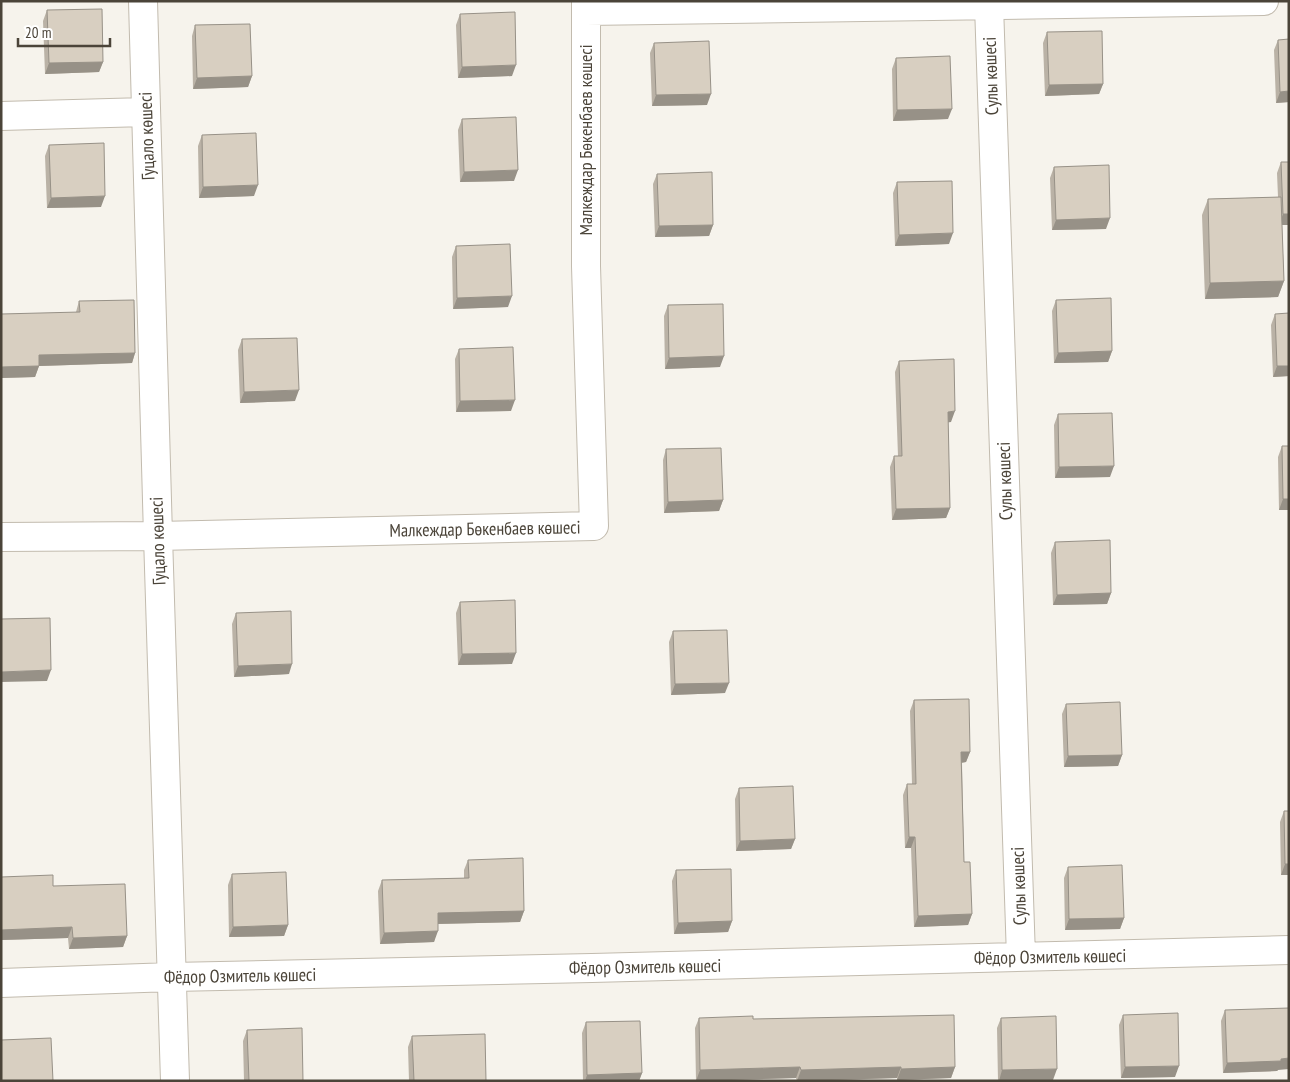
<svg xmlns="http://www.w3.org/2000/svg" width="1290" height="1082" viewBox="0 0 1290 1082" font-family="'PT Sans Narrow',sans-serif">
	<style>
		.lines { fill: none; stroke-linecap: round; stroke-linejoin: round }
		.minor-casing { stroke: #c2bbae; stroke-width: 30 }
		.minor { stroke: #fff; stroke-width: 28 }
		.wall { fill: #bab2a6 }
		.shaded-wall { fill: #979187 }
		.building { fill: #d8cfc1; stroke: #979187 }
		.labels { text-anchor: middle; stroke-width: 5; stroke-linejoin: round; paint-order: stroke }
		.street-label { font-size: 18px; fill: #4b4439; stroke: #fff }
	</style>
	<rect width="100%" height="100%" fill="#f6f3ec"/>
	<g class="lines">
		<defs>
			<path id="minor" d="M143,1L158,536L175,1081
				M989,5L1021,957
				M586,11L1264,1
				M1,116L146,112
				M1,537L158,536L594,526L586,266V1
				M1,983L172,977L592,968L1289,950"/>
		</defs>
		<use href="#minor" class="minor-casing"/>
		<use href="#minor" class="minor"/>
	</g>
	<path class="wall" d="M47,10L103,62L99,72L45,74L43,21Z
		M460,14L512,76L458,78L456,25Z
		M195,25L252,76L248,87L193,89L192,36Z
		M1047,32L1103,84L1099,94L1045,96L1043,43Z
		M1278,40L1289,102L1276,103L1274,50Z
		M654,43L707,105L652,106L650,53Z
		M896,58L948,119L893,121L892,69Z
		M462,119L514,181L460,182L458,130Z
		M202,135L254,196L199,198L198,146Z
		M49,145L101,207L47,208L45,156Z
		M1281,162H1289L1282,225L1284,281L1278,297L1205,299L1202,215L1208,199L1278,197L1277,173Z
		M1054,167L1106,229L1052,230L1050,178Z
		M657,174L713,225L709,236L655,237L653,184Z
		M897,182L949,244L895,246L893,193Z
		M456,246L508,307L453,309L452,257Z
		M1056,300L1112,351L1108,362L1054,363L1052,311Z
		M79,301L135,353L132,363L39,366L35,377L1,378L76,312Z
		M668,305L720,367L665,369L664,316Z
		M1275,314L1289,376L1273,377L1271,325Z
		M242,339L295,401L240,403L238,350Z
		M459,349L511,411L456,412L455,359Z
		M899,361L951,422H948L950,508L946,518L892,520L890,467L894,456H898L895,372Z
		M1058,414L1110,477L1055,478L1054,425Z
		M1282,446L1289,510H1279L1278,457Z
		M666,449L723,500L719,511L664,513L663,460Z
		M1055,542L1111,593L1107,604L1053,605L1051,553Z
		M460,602L512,664L458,665L456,613Z
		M236,613L289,674L234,677L232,624Z
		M673,631L725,693L671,695L669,642Z
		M914,700L970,752L966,762L962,763L964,862L972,914L968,925L914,927L911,848H905L903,795L907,784H912L910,711Z
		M1066,704L1122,755L1118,766L1064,767L1062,714Z
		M739,788L795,839L791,849L736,851L735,799Z
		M1284,811H1289V875H1281L1280,822Z
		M468,860L524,911L520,922L438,924L434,942L380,944L378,891L382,880L464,878V870Z
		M1068,867L1124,918L1120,929L1065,930L1064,878Z
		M676,870L732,921L728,932L674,934L672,881Z
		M232,874L288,925L284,936L229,937L228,885Z
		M1,877L53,886L127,936L123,947L69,949L68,938L1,940Z
		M1225,1010L1278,1070L1277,1071L1223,1073L1221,1021Z
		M1123,1015L1175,1077L1121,1078L1119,1025Z
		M699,1018L753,1019L955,1067L951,1078L897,1080V1078L811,1081H797L796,1078L696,1081L695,1028Z
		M1001,1018L1053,1080L998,1081L997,1028Z
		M586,1022L642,1073L639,1081H583L582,1033Z
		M247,1030L303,1081H244L243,1041Z
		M412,1036L486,1081H409L408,1047Z"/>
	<path class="shaded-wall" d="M103,62L99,72L45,74L49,63Z
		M516,65L512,76L458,78L462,67Z
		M252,76L248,87L193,89L197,78Z
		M1103,84L1099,94L1045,96L1049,85Z
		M1289,91V102L1276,103L1280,92Z
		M711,94L707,105L652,106L656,95Z
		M952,109L948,119L893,121L897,110Z
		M518,170L514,181L460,182L464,172Z
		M258,185L254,196L199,198L203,187Z
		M105,196L101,207L47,208L51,198Z
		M1283,214H1289V225H1279Z
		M1110,218L1106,229L1052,230L1056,220Z
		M713,225L709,236L655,237L659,226Z
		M953,233L949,244L895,246L899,235Z
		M1284,281L1278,297L1205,299L1210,283Z
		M512,296L508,307L453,309L457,298Z
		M1112,351L1108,362L1054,363L1058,353Z
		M135,353L132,363L39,366L35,377L1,378V367L39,355Z
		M724,356L720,367L665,369L669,358Z
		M1277,366H1289V376L1273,377Z
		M299,390L295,401L240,403L244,392Z
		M515,400L511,411L456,412L460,401Z
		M955,411L951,422L944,423L948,412Z
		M1114,466L1110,477L1055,478L1059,467Z
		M1283,499H1289V510H1279Z
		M723,500L719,511L664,513L668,502Z
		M950,508L946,518L892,520L896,509Z
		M1111,593L1107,604L1053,605L1057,595Z
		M516,653L512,664L458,665L462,654Z
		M292,664L289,674L234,677L238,666Z
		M51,670L47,681L1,682V672Z
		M729,683L725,693L671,695L675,684Z
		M961,752H970L966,762L957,763Z
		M1122,755L1118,766L1064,767L1068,756Z
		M909,837H915L911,848H905Z
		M795,839L791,849L736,851L740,841Z
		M1285,864H1289V875H1281Z
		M524,911L520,922L434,924L438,913Z
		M972,914L968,925L914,927L918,916Z
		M1124,918L1120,929L1065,930L1069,919Z
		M732,921L728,932L674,934L678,923Z
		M288,925L284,936L229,937L233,927Z
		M72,927L68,938L1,940V930Z
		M438,931L434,942L380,944L384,933Z
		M127,936L123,947L69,949L73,938Z
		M1289,1058V1069L1278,1070L1277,1071L1223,1073L1227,1063Z
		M1179,1066L1175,1077L1121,1078L1125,1067Z
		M800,1067L796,1078L696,1081L700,1070Z
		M901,1067L897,1078L797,1081L801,1070Z
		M955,1067L951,1078L897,1080L901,1069Z
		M1057,1069L1053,1080L999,1081L1002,1070Z
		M642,1073L639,1081H585L587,1075Z"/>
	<path class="building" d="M102,9L103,62L49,63L47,10Z
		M515,12L516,65L462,67L460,14Z
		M250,24L252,76L197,78L195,25Z
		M1102,31L1103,84L1049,85L1047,32Z
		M1289,39V91L1280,92L1278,40Z
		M709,41L711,94L656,95L654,43Z
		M950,56L952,109L897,110L896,58Z
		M516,117L518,170L464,172L462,119Z
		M256,133L258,185L203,187L202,135Z
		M104,143L105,196L51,198L49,145Z
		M1281,162H1289V214H1283Z
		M1109,165L1110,218L1056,220L1054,167Z
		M712,172L713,225L659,226L657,174Z
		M952,181L953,233L899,235L897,182Z
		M1281,197L1284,281L1210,283L1208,199Z
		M510,244L512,296L457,298L456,246Z
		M1111,298L1112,351L1058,353L1056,300Z
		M134,300L135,353L39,355V366L1,367V314L80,312L79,301Z
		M723,304L724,356L669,358L668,305Z
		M1289,313V366H1277L1275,314Z
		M297,338L299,390L244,392L242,339Z
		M513,347L515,400L460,401L459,349Z
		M954,359L955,411L948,412L950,508L896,509L894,456H902L899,361Z
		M1112,413L1114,466L1059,467L1058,414Z
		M1282,446H1289V499H1283Z
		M721,448L723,500L668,502L666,449Z
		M1110,540L1111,593L1057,595L1055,542Z
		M515,600L516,653L462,654L460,602Z
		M291,611L292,664L238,666L236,613Z
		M50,618L51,670L1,672V619Z
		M727,630L729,683L675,684L673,631Z
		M969,699L970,752H961L964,862H970L972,914L918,916L915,837H909L907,784H916L914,700Z
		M1120,702L1122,755L1068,756L1066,704Z
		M793,786L795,839L740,841L739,788Z
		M1284,811H1289V864H1285Z
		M523,858L524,911L438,913V931L384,933L382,880L469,878L468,860Z
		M1122,865L1124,918L1069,919L1068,867Z
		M731,869L732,921L678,923L676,870Z
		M286,872L288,925L233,927L232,874Z
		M53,875V886L125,884L127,936L73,938L72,927L1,930V877Z
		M1289,1008V1058L1281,1059V1061L1227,1063L1225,1010Z
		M1178,1013L1179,1066L1125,1067L1123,1015Z
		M954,1015L955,1067L901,1069V1067L801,1070L800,1067L700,1070L699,1018L753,1016V1019Z
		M1056,1016L1057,1069L1002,1070L1001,1018Z
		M640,1021L642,1073L587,1075L586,1022Z
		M302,1028L303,1081H249L247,1030Z
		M485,1034L486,1081H414L412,1036Z
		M51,1038L53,1081H1V1040Z"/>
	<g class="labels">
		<g class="street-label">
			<text transform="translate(991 76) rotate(-92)" y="6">Сулы көшесі</text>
			<text transform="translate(147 136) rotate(-92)" y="6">Гуцало көшесі</text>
			<text transform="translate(586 140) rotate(-90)" y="6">Малкеждар Бөкенбаев көшесі</text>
			<text transform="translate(1005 481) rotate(-92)" y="6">Сулы көшесі</text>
			<text transform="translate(485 529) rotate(-1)" y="6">Малкеждар Бөкенбаев көшесі</text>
			<text transform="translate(158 541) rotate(-92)" y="6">Гуцало көшесі</text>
			<text transform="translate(1019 886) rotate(-92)" y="6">Сулы көшесі</text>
			<text transform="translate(1050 957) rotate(-1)" y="6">Фёдор Озмитель көшесі</text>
			<text transform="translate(645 967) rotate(-1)" y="6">Фёдор Озмитель көшесі</text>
			<text transform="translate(240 976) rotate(-1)" y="6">Фёдор Озмитель көшесі</text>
		</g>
	</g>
	<rect width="1290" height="1082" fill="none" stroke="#4b4439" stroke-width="5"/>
	<path d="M18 38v8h92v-8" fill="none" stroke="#4b4439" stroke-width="2.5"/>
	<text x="25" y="38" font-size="15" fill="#4b4439" stroke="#ffffff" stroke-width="4" paint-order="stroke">20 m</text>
</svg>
